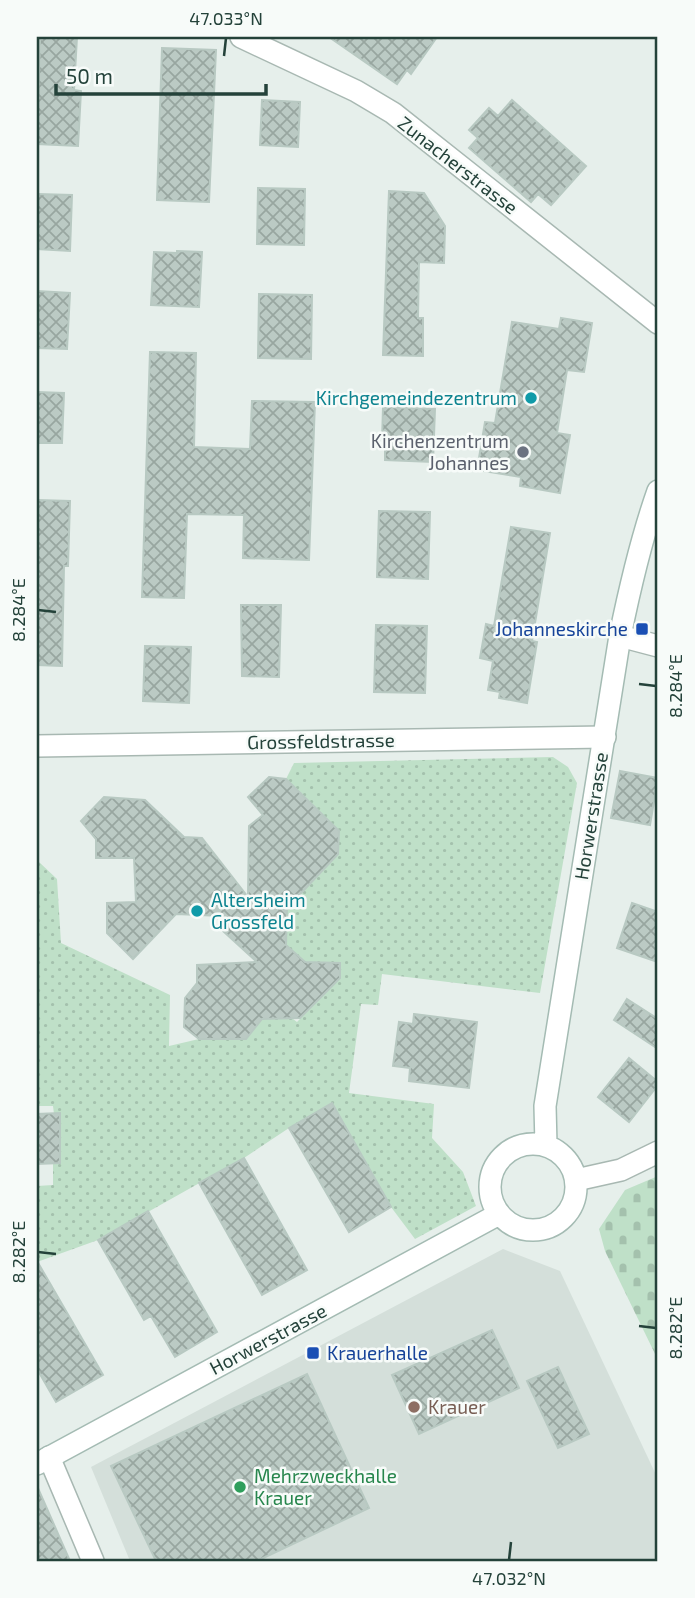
<svg xmlns="http://www.w3.org/2000/svg" width="695" height="1598" viewBox="0 0 695 1598" font-family="'Exo 2',sans-serif">
	<style>
		.built { fill: #d4dfda }
		.cemetery { fill: url(#cemetery-stones) }
		.park { fill: url(#park-dots) }
		.building { fill: url(#building-cross-hatch); stroke: #b8c9c2; stroke-width: 2 }
		.lines { fill: none; stroke-linecap: round; stroke-linejoin: round }
		.street-casing { stroke: #a8b8b2; stroke-width: 24 }
		.secondary-casing { stroke: #a4bbb3; stroke-width: 24 }
		.street { stroke: #fff; stroke-width: 21 }
		.secondary { stroke: #fff; stroke-width: 21 }
		.ticks { fill: none; stroke: #24423a; stroke-width: 2.5 }
		.culture-dot { fill: #0f9aa8; stroke: #f7fbf9; stroke-width: 2.5 }
		.worship-dot { fill: #6b7280; stroke: #f7fbf9; stroke-width: 2.5 }
		.transit-dot { fill: #1a4fb4; stroke: #f7fbf9; stroke-width: 2.5 }
		.education-dot { fill: #8d6e63; stroke: #f7fbf9; stroke-width: 2.5 }
		.leisure-dot { fill: #2e9e5b; stroke: #f7fbf9; stroke-width: 2.5 }
		.labels { text-anchor: middle; stroke-width: 5; stroke-linejoin: round; paint-order: stroke }
		.street-label { font-size: 19px; fill: #24423a; stroke: #f7fbf9 }
		.culture-label { font-size: 19px; fill: #0d838f; stroke: #f7fbf9; text-anchor: end }
		.worship-label { font-size: 19px; fill: #5b616d; stroke: #f7fbf9; text-anchor: end }
		.transit-label { font-size: 19px; fill: #164399; stroke: #f7fbf9; text-anchor: end }
		.education-label { font-size: 19px; fill: #785e54; stroke: #f7fbf9; text-anchor: start }
		.leisure-label { font-size: 19px; fill: #27864d; stroke: #f7fbf9; text-anchor: start }
		.neatline { fill: none; stroke: #24423a; stroke-width: 2.5 }
		.ticks-label { font-size: 18px; text-anchor: middle; fill: #24423a }
	</style>
	<defs>
		<pattern id="cemetery-stones" width="16" height="16" patternUnits="userSpaceOnUse" patternTransform="scale(1.75)"><rect width="16" height="16" fill="#bfe0c8"/><path d="M2 7V4a2 2 0 0 1 4 0v3zM10 15v-3a2 2 0 0 1 4 0v3z" fill="#a4c1ad"/></pattern>
		<pattern id="park-dots" width="8" height="8" patternUnits="userSpaceOnUse" patternTransform="scale(1.75)"><rect width="8" height="8" fill="#bfe0c8"/><path d="M2 2h.1M6 6h.1" fill="none" stroke="#a4c1ad" stroke-width="1.8" stroke-linecap="round"/></pattern>
		<pattern id="building-cross-hatch" width="8" height="8" patternUnits="userSpaceOnUse" patternTransform="scale(1.75)"><rect width="8" height="8" fill="#bbcac4"/><path d="M0 0l8 8M0 8l8-8" fill="none" stroke="#98a6a0"/></pattern>
	</defs>
	<rect width="100%" height="100%" fill="#e6efeb"/>
	<path class="built" d="M503,1249L560,1271L658,1479V1561H130L91,1467Z"/>
	<path class="cemetery" d="M658,1176V1360L605,1251L599,1229L625,1190Z"/>
	<path class="park" d="M553,757L568,767L577,783L540,993L382,974L378,1005L361,1004L349,1093L434,1104L432,1138L463,1172L476,1206L415,1239L391,1207L332,1103L289,1128L244,1158L98,1240L37,1262V1186L53,1185V1163H60V1152L55,1151L60,1114H54L53,1106H37V862H39L57,879L61,943L170,995L169,1046L199,1039H246L262,1019H293L297,1022L340,978L339,963L305,962L286,945L287,908L338,855L339,831L286,779L294,763Z"/>
	<path class="building" d="M40,37H77L74,90L81,91L78,146L37,144Z
		M329,37H437L411,74L407,70L397,84Z
		M162,48L216,50L209,202L157,200Z
		M262,100L300,102L298,147L260,145Z
		M512,100L586,166L551,205L538,194L531,202L469,148L478,138L469,130L489,108L498,116Z
		M258,188L305,189L304,245L257,244Z
		M389,191L424,193L445,226L444,263L419,262L418,318H423V356L383,355Z
		M37,194L72,195L70,251L37,249Z
		M177,251L202,252L199,307L151,305L154,252L177,253Z
		M37,291L70,293L67,349L37,348Z
		M259,294L312,295L311,359L258,358Z
		M561,318L592,323L584,372L567,370L557,433L570,435L560,493L520,486L521,477L477,470L485,422L495,423L512,322L559,329Z
		M150,352L196,353L194,447L250,449L252,401L315,402L309,560L243,558L244,515L187,514L184,598L142,597Z
		M37,392L64,393L62,443H37Z
		M383,407L435,409L433,462L385,460V441H382Z
		M37,500L70,501L68,566H64L62,666L37,665Z
		M379,511L430,512L428,579L377,577Z
		M511,527L550,533L532,641L537,642L527,703L499,698L500,692L488,690L493,661L480,658L486,624L494,626Z
		M241,605H281L279,677L242,676Z
		M376,625L427,626L425,693L374,692Z
		M145,646L191,647L189,703L143,701Z
		M620,771L658,778L650,825L611,818Z
		M269,777L286,779L339,831L338,854L287,908L286,945L305,962L340,963V978L300,1018L262,1019L246,1039H199L184,1027L185,998L197,983V965L257,962L223,931L222,916L176,914L133,959L107,933V903L136,902L134,858H96V839L81,821L104,797L145,800L184,837L202,838L248,897L249,826L263,815L248,797Z
		M632,903L658,912V962L617,948Z
		M627,999L658,1019V1049L614,1020Z
		M414,1014L477,1022L469,1088L409,1081L410,1068L393,1066L399,1022L413,1024Z
		M629,1058L658,1082V1085L629,1122L598,1097Z
		M332,1103L391,1207L349,1232L289,1128Z
		M60,1113V1163L37,1164V1114Z
		M244,1158L307,1270L262,1295L199,1183Z
		M148,1211L217,1332L175,1357L151,1316L144,1320L98,1240Z
		M37,1261L103,1375L56,1402L37,1369Z
		M492,1330L519,1388L419,1434L392,1375Z
		M558,1367L589,1434L558,1448L527,1381Z
		M307,1374L369,1508L257,1561H156L111,1466Z
		M37,1486L70,1561H37Z"/>
	<g class="lines">
		<defs>
			<path id="street" d="M241,37L356,91L393,113L658,323
				M620,636L658,646
				M37,746L605,737
				M576,1180L621,1170L658,1152
				M49,1457L93,1561"/>
			<path id="secondary" d="M490 1187a43 43 0 1 1 86 0a43 43 0 1 1-86 0Z
				M546,1145L545,1106L620,636C630,587 641,539 658,491
				M37,1464L499,1214"/>
		</defs>
		<use href="#street" class="street-casing"/>
		<use href="#secondary" class="secondary-casing"/>
		<use href="#street" class="street"/>
		<use href="#secondary" class="secondary"/>
	</g>
	<path class="ticks" d="M224,56L226,38M38,610L56,612M639,684L656,686M38,1252L56,1254M639,1326L656,1328M509,1560L511,1542"/>
	<g class="culture-dot">
		<circle cx="531" cy="398" r="7"/>
		<circle cx="197" cy="911" r="7"/>
	</g>
	<circle class="worship-dot" cx="523" cy="452" r="7"/>
	<g class="transit-dot">
		<rect x="635" y="622" width="14" height="14" rx="3.5"/>
		<rect x="306" y="1346" width="14" height="14" rx="3.5"/>
	</g>
	<circle class="education-dot" cx="414" cy="1407" r="7"/>
	<circle class="leisure-dot" cx="240" cy="1487" r="7"/>
	<g class="labels">
		<g class="street-label">
			<text transform="translate(458 165) rotate(38)" y="7">Zunacherstrasse</text>
			<text transform="translate(321 741) rotate(-1)" y="7">Grossfeldstrasse</text>
			<text transform="translate(591 816) rotate(-81)" y="7">Horwerstrasse</text>
			<text transform="translate(268 1339) rotate(-28)" y="7">Horwerstrasse</text>
		</g>
		<g class="culture-label">
			<text x="517" y="405">Kirchgemeindezentrum</text>
			<text x="211" y="907" text-anchor="start">Altersheim<tspan x="211" dy="22">Grossfeld</tspan></text>
		</g>
		<g class="worship-label">
			<text x="509" y="448">Kirchenzentrum<tspan x="509" dy="22">Johannes</tspan></text>
		</g>
		<g class="transit-label">
			<text x="628" y="636">Johanneskirche</text>
			<text x="327" y="1360" text-anchor="start">Krauerhalle</text>
		</g>
		<g class="education-label">
			<text x="428" y="1414">Krauer</text>
		</g>
		<g class="leisure-label">
			<text x="254" y="1483">Mehrzweckhalle<tspan x="254" dy="22">Krauer</tspan></text>
		</g>
	</g>
	<rect width="695" height="1598" fill="none" stroke="#f7fbf9" stroke-width="77"/>
	<path d="M56 84v10h210v-10" fill="none" stroke="#24423a" stroke-width="3.5"/>
	<text x="66" y="84" font-size="21" fill="#24423a" stroke="#f7fbf9" stroke-width="5" paint-order="stroke">50 m</text>
	<rect x="38" y="38" width="618" height="1522" class="neatline"/>
	<g class="ticks-label">
		<text x="226" y="25">47.033°N</text>
		<text transform="translate(19 610) rotate(-90)" y="6">8.284°E</text>
		<text transform="translate(676 686) rotate(-90)" y="6">8.284°E</text>
		<text transform="translate(19 1252) rotate(-90)" y="6">8.282°E</text>
		<text transform="translate(676 1328) rotate(-90)" y="6">8.282°E</text>
		<text x="509" y="1585">47.032°N</text>
	</g>
</svg>
